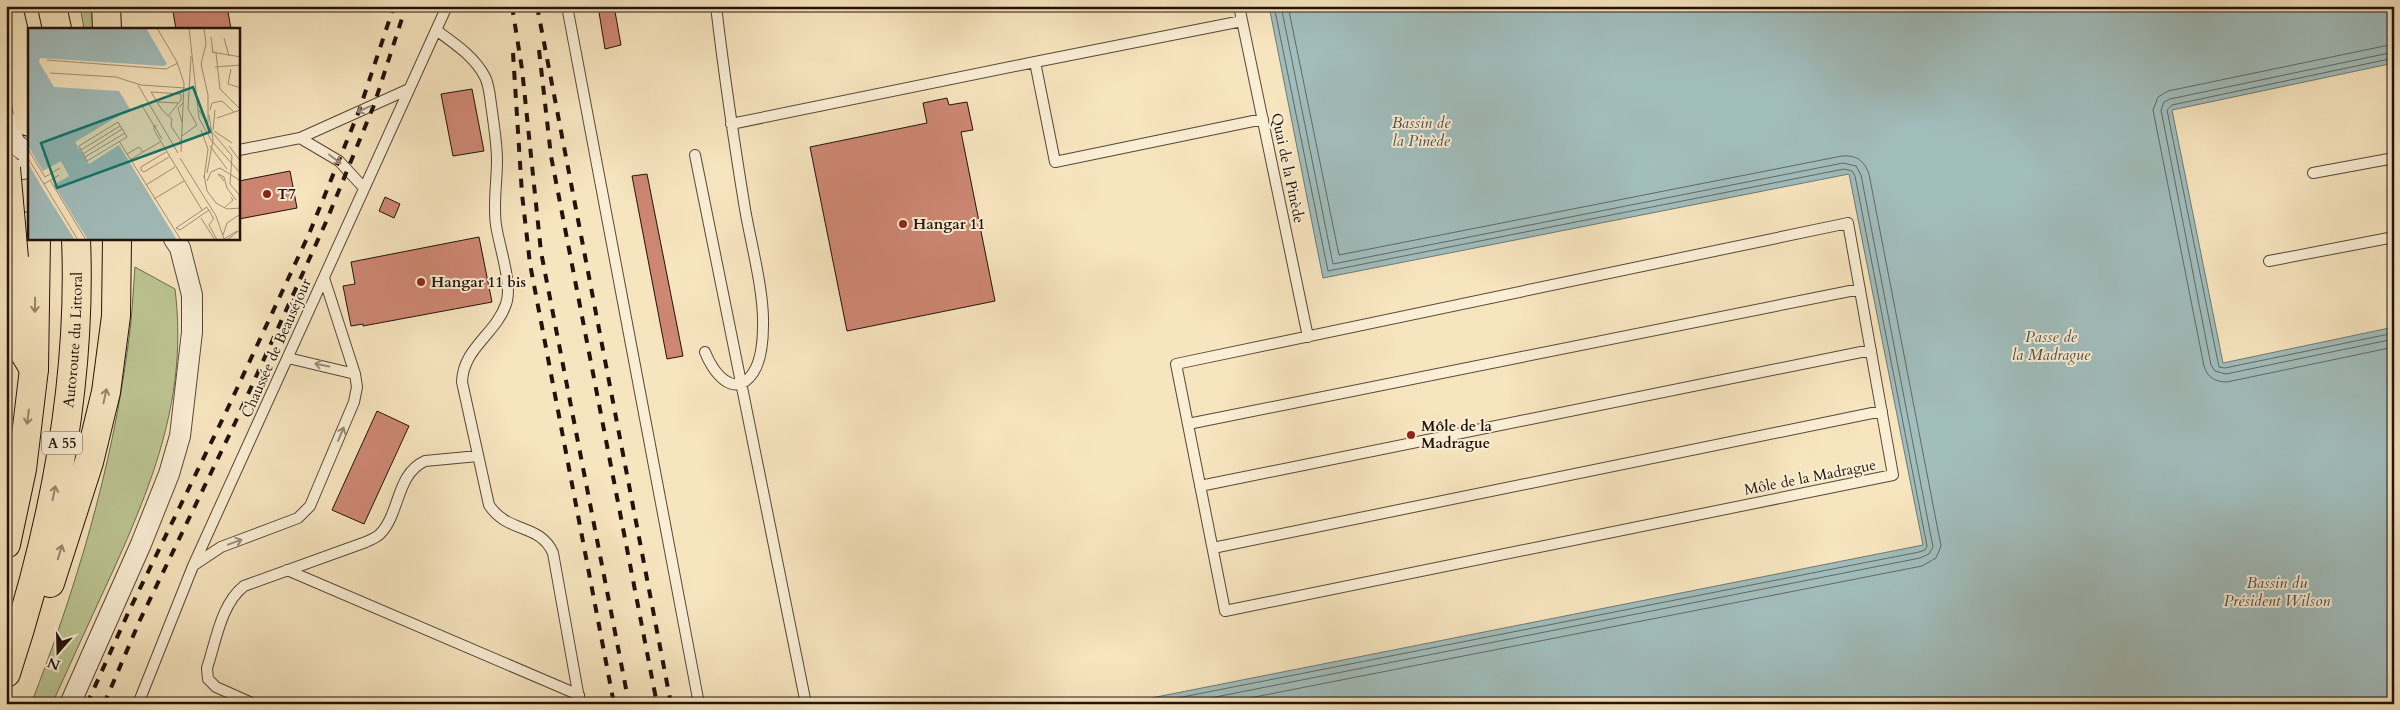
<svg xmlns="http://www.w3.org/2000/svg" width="2400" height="710" viewBox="0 0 2400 710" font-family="Cardo,serif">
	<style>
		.green { fill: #bcc593; stroke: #6f6c4e }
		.water { fill: #a1bdbc; stroke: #6e7975 }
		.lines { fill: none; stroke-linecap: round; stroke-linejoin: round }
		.shore { stroke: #626863; stroke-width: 1 }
		.building { fill: #ce8773; stroke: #22120a }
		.service-casing { stroke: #574737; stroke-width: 12 }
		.minor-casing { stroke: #574737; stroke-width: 22 }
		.motorway-casing { stroke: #22120a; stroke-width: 30 }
		.service { stroke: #faeed5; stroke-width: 10 }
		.minor { stroke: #faeed5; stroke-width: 20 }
		.motorway { stroke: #f7e5bf; stroke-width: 28 }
		.rail { stroke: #22120a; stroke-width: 4; stroke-dasharray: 9 9; stroke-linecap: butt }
		.motorway-bridge-casing { stroke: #22120a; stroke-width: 30; stroke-linecap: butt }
		.motorway-bridge { stroke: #f7e5bf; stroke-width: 28 }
		.oneway { stroke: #998b7a }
		.oneway2 { stroke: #97866e }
		.poi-dot { fill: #8f2418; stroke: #faeed5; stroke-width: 2 }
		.labels { text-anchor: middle; stroke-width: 4; stroke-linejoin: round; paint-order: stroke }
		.shield { fill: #faeed5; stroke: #635447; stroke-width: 1 }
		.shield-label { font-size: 14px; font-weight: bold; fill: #22120a }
		.street-label { font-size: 15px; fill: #22120a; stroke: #faeed5 }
		.poi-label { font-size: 15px; font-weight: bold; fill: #22120a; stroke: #faeed5; text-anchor: start }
		.water-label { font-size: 16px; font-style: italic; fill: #4e4e48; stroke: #faeed5 }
		.inset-road { fill: none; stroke: #a29177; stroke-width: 1 }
		.view { fill: #0f766e; fill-opacity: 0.15; stroke: #0f766e; stroke-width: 2.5 }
		.inset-edge { fill: none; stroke: #22120a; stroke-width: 2.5 }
	</style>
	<rect width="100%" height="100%" fill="#f7e5bf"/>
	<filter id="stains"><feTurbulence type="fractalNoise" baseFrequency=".004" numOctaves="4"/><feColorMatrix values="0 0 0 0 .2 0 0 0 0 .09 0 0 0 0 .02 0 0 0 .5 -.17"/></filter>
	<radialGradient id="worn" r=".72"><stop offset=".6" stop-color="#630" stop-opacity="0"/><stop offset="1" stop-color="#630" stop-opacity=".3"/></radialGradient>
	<path class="green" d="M80,6H99L100,29H84Z
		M135,267L175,289C188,394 154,480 112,573C92,616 72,660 52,704H31C76,589 112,468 128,346C132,320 133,293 135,267Z"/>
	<path class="water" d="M1269,6H2394V63L2172,110L2223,363L2394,327V704H1121L1923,545L1849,174L1323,278Z"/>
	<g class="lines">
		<path class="shore" d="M2394,44L2168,91L2158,97L2153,110L2204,366C2207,377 2215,382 2227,382L2394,347
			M2394,52L2170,99L2164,102L2161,110L2211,365L2215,371L2226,374L2394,339
			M2394,58L2172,105L2167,110L2219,367L2225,368L2394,333
			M1147,704L1919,552L1925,550L1927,546L1855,176L1852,171L1844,169L1328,271L1274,6
			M1180,704L1920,558L1929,554L1933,547L1861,175L1856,166L1843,163L1333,264L1281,6
			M1219,704L1922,566L1936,558L1941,546L1869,174C1864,160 1856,155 1842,156L1339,255L1288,6"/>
	</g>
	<path class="building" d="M172,6H227L231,29H176Z
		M598,6H614L621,45L605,49Z
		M472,89L484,151L453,156L441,94Z
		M947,98L949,105L967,102L973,130L961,132L995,301L847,331L810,147L927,123L923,103Z
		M290,171L297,208L239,219V181Z
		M647,174L683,356L667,359L632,176Z
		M385,197L400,204L394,218L379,211Z
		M479,237L492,302L363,326V324L351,326L343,286L355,284L351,262Z
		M377,411L409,426L364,524L332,510Z"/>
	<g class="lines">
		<defs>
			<path id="service" d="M567,6L699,704
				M1239,6L1308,337
				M436,30C454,43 475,57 485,77C490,87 490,100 492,111C494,127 497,144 497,160C497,182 493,204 496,225C499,246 513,285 506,304C496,334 463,348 462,382L489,505C508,534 540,523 553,553L580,704
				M1035,62L1242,21
				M731,124L1035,62L1055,162L1263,119
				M300,138L339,161L364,188
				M239,150L300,138L409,89
				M695,155L806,704
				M2313,173L2394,158
				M1848,223L1893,475L1225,611L1176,364Z
				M2269,261L2394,237
				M705,352C712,371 734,401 753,373C761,361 763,340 763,325C764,291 751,244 745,209C734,142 724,74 716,6
				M288,358L355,374
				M1188,424L1860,289
				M1200,486L1871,350
				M1213,548L1882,411
				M194,565L221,547L298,518L310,506L354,402L357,387L355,374L324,278
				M287,570L579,695
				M138,704L193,566L447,6
				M254,704L216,687L208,679L207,668C216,641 221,604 244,586L366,542C370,540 376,538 380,534C400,514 396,474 425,461L478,456"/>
			<path id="minor" d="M6,120L15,144L29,154
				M6,172L29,168
				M6,234L29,222
				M70,704L141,544L169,474L180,436L192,332V295L180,248L174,239"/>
			<g id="motorway">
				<path d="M8,6L16,41L29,122"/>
				<path d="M52,6L57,29"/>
				<path d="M106,6L107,29"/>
				<path d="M14,258L16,339L34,369"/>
				<path d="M6,544L22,469L34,369L36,239"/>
				<path d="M50,583L89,462L106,392L116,316L117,239"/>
				<path id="s1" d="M6,673C52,534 82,385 76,239"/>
			</g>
		</defs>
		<use href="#service" class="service-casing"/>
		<use href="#minor" class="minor-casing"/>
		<use href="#motorway" class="motorway-casing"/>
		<use href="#service" class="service"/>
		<use href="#minor" class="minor"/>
		<use href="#motorway" class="motorway"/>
		<path class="rail" d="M512,6L522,69L541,252L629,704
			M537,6L671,704
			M539,50L551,156L657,704
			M513,53L522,194L530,264L614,704
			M87,704L129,611L226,412L309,234L359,111L394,6
			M104,704L140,620L235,423L326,222L374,105L406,6"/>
		<defs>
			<path id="motorway-bridge" d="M6,168L14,258"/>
		</defs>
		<use href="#motorway-bridge" class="motorway-bridge-casing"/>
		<use href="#motorway-bridge" class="motorway-bridge"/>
	</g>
	<defs><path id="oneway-shaft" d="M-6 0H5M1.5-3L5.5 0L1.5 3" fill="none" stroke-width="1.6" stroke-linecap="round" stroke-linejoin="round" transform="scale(1.25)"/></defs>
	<g class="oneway">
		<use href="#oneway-shaft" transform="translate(364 109) rotate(155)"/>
		<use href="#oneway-shaft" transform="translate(335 159) rotate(37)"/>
		<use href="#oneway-shaft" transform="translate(322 365) rotate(-169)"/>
		<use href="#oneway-shaft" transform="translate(341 434) rotate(-67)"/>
		<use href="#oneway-shaft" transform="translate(235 542) rotate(-20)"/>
	</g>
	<g class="oneway2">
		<use href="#oneway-shaft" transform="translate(35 305) rotate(91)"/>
		<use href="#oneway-shaft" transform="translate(105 396) rotate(-78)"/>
		<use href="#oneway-shaft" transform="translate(28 417) rotate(97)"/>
		<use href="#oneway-shaft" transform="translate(54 493) rotate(-79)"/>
		<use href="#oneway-shaft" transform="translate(60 552) rotate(-73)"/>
	</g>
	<g class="poi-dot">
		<circle cx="267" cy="194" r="5"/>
		<circle cx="903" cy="224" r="5"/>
		<circle cx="421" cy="282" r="5"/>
		<circle cx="1411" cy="435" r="5"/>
	</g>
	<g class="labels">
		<rect class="shield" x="42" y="431.5" width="40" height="23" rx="4"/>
		<g class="shield-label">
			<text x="62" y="448">A 55</text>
		</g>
		<g class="street-label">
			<text transform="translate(1288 168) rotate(78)" y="5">Quai de la Pinède</text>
			<text dy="5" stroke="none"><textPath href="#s1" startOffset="341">Autoroute du Littoral</textPath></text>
			<text transform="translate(276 348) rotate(-66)" y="5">Chaussée de Beauséjour</text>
			<text transform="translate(1810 477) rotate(-11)" y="5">Môle de la Madrague</text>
		</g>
		<g class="poi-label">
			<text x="277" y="199">T7</text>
			<text x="913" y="229">Hangar 11</text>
			<text x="431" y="287">Hangar 11 bis</text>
			<text x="1421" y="431">Môle de la<tspan x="1421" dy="17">Madrague</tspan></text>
		</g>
		<g class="water-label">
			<text x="1421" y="128">Bassin de<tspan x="1421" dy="18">la Pinède</tspan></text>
			<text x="2051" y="342">Passe de<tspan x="2051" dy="18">la Madrague</tspan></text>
			<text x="2277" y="588">Bassin du<tspan x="2277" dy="18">Président Wilson</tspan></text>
		</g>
	</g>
	<g transform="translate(28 28)">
		<rect width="212" height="212" fill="#f7e5bf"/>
		<path d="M0,0H118L139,36L136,38L12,30L11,34L26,59L91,63L102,81L47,114L61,136L91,117L149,212H60L26,157L41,148L33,133L15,143L0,118ZM0,135L15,161L47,212H0Z" fill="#a1bdbc"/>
		<path class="inset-road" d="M129,0L149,34L156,55L153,124M161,0L171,90L183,112L213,146M176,0L178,16L173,36L180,67V95M183,9L185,25M196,10L201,28M184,24L213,29M188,25L192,61L213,82M163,28L160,81L169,97M19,32L138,41L150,35M187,39L213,37M203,41L200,56L213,60M22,45L88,49L113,57L157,60M110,57L150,125M130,74L150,75M113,76L134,111M171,82L184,104L204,128L202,156L213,169M182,82L184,75L194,73L206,84M141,87L153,72V66L123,64L134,82L144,91L143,98L153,113M189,90L212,82M90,94L99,109L59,133L51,118ZM154,94L150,80L156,74M129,98H126V102L174,182M173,102L180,121L176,150M185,102L187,82M186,103L204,115M154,108L169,97M91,113L153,212M182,118L199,141M201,118L213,134M0,121L17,149M53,122L92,98M138,124L113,139V142L116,144L141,129M55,126L94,101M99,126L111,119L115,124L132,114M57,129L97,105M0,130L50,212M152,130L188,188L196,211L209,203M102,132L115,124M179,145L185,112L181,87M176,147L179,163L188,175L199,181L213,180M17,149L32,140M22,152L58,212M179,153L183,144L192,140L213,153M196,153L190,146L196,149L199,160L208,172M16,156L31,147M118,157L147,139M126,171L156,153M196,180L205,172L203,169M181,182L152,202L148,200L179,179V180L181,182L185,190H186L181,197L189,212M173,190L187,212M195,207L199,195L211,187M199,212L213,201"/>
		<path class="view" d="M165,59L182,104L29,160L13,115Z"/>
		<rect width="212" height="212" class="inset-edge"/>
	</g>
	<rect width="2400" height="710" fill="none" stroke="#f7e5bf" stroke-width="25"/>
	<rect x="8" y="8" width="2385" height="695" fill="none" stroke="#22120a" stroke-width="2.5"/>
	<rect x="12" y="12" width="2375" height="685" fill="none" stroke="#22120a"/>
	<g transform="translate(58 652) rotate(200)" stroke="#faeed5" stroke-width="4" paint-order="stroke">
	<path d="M0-4L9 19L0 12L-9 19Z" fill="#22120a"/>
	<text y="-8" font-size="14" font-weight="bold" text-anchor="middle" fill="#22120a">N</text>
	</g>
	<rect width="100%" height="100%" filter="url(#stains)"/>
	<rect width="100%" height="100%" fill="url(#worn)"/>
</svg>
